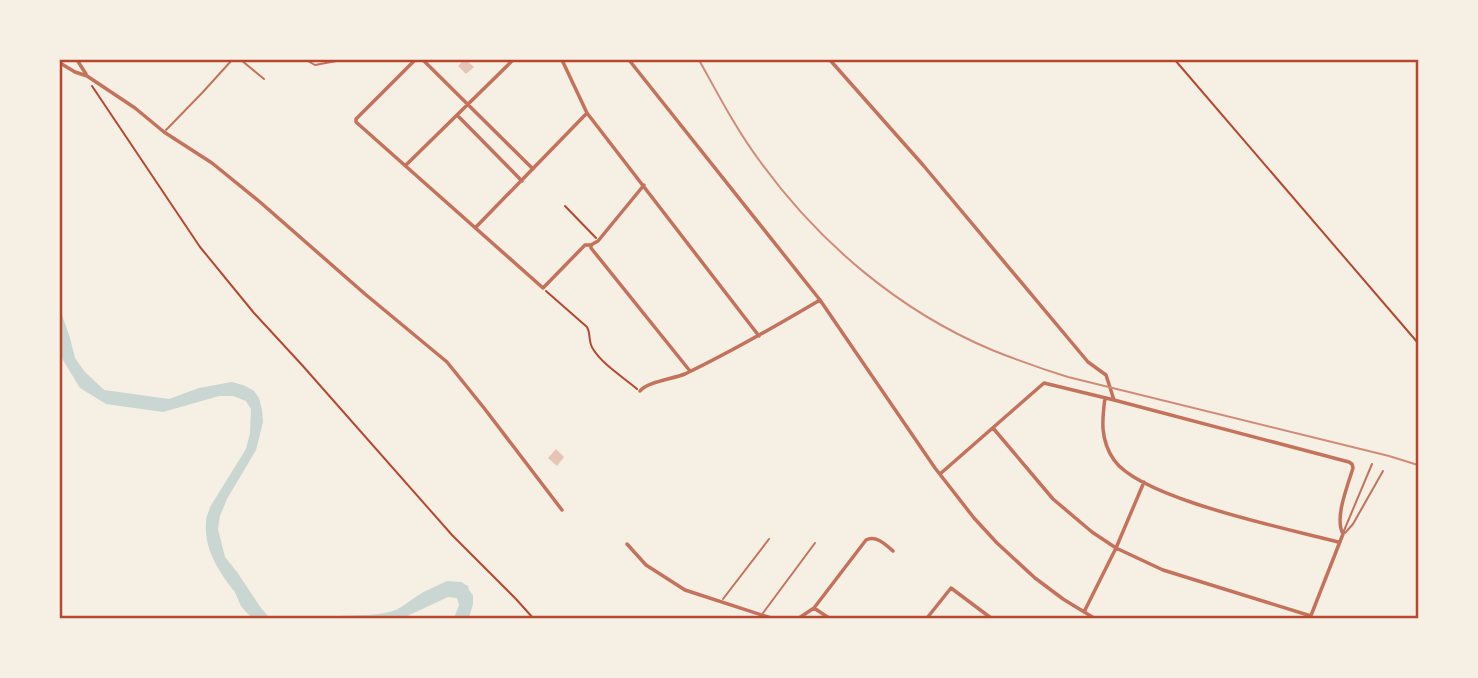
<svg xmlns="http://www.w3.org/2000/svg" width="1478" height="678" viewBox="0 0 1478 678" font-family="'DejaVu Sans',sans-serif">
	<style>
		.water { fill: #c9d6d2 }
		.building { fill: #e6c5b7 }
		.lines { fill: none; stroke-linecap: round; stroke-linejoin: round }
		.path { stroke: #b5482f; stroke-width: 2 }
		.service { stroke: #c5725c; stroke-width: 2 }
		.minor { stroke: #c5725c; stroke-width: 3.5 }
		.rail { stroke: #cf8b77; stroke-width: 2 }
		.neatline { fill: none; stroke: #b5482f; stroke-width: 2.5 }
	</style>
	<rect width="100%" height="100%" fill="#f6efe4"/>
	<path class="water" d="M60,309L70,338L75,358L85,372L104,390L169,399L199,388L232,382L243,385L254,391L259,398L262,410L263,422L256,450L227,499L220,516L218,529L225,557L237,572L261,608L270,618H252C248,614 244,610 241,606C238,601 237,595 234,591C218,570 204,549 206,522C206,516 209,512 210,507L246,449L250,433L251,409L246,401L233,396H219L163,412L106,404L80,388L63,360L60,352Z
		M447,581L461,582L468,586L469,590L473,595V604L469,618H454L459,605L457,598L448,597L403,618H325C347,613 371,618 393,611C402,608 409,601 417,596C426,590 437,586 447,581Z"/>
	<path class="building" d="M464,60H466L474,67L466,74L458,66Z
		M556,449L564,457L557,466L548,458Z"/>
	<g class="lines">
		<path class="path" d="M1175,60L1418,343
			M92,86L200,247L254,313L302,365L452,535L516,599L533,618
			M565,206L596,238
			M546,291L587,327C591,334 588,342 593,349C603,365 623,377 637,389"/>
		<path class="service" d="M241,60L264,79
			M306,60L315,65L342,60
			M166,130L202,93L232,60
			M1343,533L1372,464
			M1345,533L1353,524L1383,471
			M723,599L769,539
			M763,613L815,543"/>
		<path class="minor" d="M77,60L86,74
			M415,60L356,119V122L543,288L585,245H591
			M423,60L533,169
			M562,60L587,113L759,336
			M629,60L820,300L935,468L974,518L997,543L1035,578L1063,599L1094,618
			M830,60L923,165L1088,362L1106,375L1114,400
			M60,63L75,72L87,76L135,108L164,132L212,163L260,202L365,294L447,362L484,408L562,510
			M457,115L522,181
			M406,165L513,60
			M644,185L598,241L591,245V248L690,371
			M476,227L587,113
			M640,391C647,382 672,379 685,374C731,352 776,326 820,300
			M1105,398C1102,420 1100,440 1114,460C1141,499 1289,529 1338,542
			M993,428L1053,499L1092,532L1116,548L1163,570L1311,616
			M940,474L1044,383L1114,400L1349,462L1352,464L1353,468C1348,485 1334,518 1343,534L1310,618
			M627,544L646,565L685,590L771,618
			M814,608L866,540C876,535 885,544 893,551
			M1084,612L1116,548L1144,482
			M799,618L814,608L829,618
			M927,618L951,588L991,618"/>
		<path class="rail" d="M699,60C718,94 736,129 759,160C818,242 899,311 992,350C1017,360 1042,369 1068,377L1389,456L1418,465"/>
	</g>
	<rect width="1478" height="678" fill="none" stroke="#f6efe4" stroke-width="122"/>
	<rect x="61" y="61" width="1356" height="556" class="neatline"/>
</svg>
